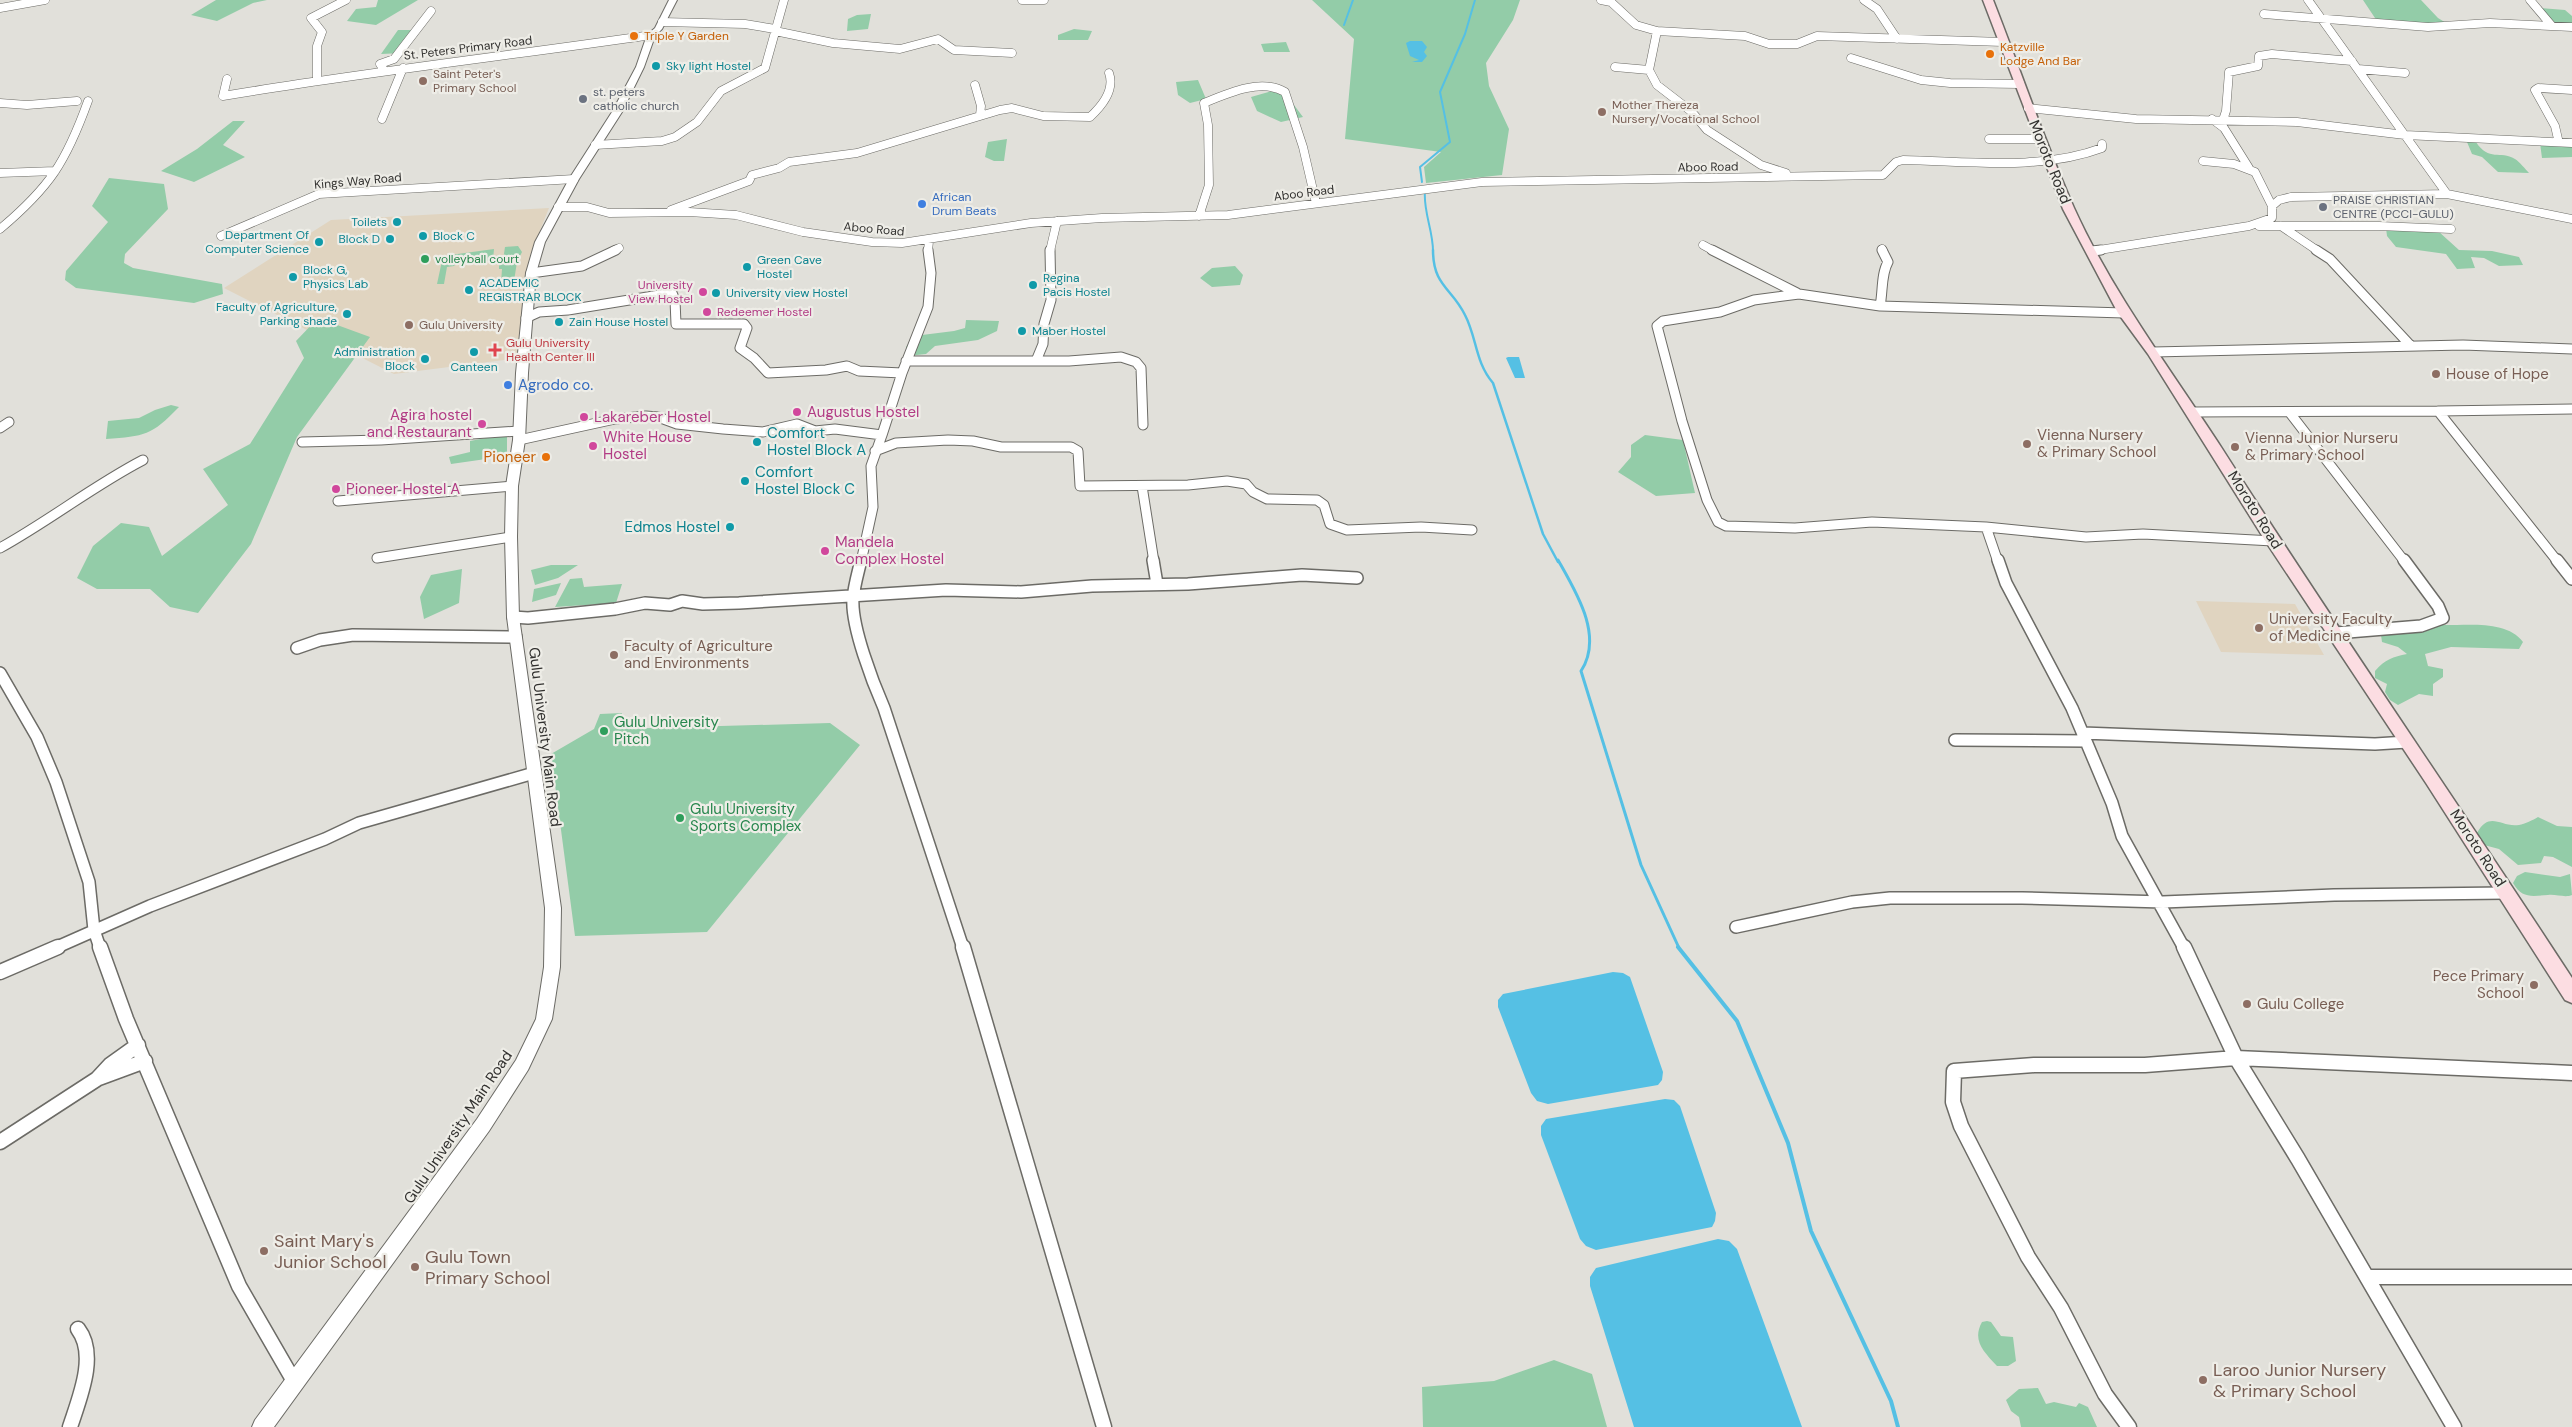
<svg xmlns="http://www.w3.org/2000/svg" width="2572" height="1427" viewBox="0 0 2572 1427" font-family="'DM Sans',sans-serif">
	<style>
		.education { fill: #e0d4c0 }
		.green { fill: #93cca8 }
		.water { fill: #55c0e4 }
		.lines { fill: none; stroke-linecap: round; stroke-linejoin: round }
		.stream-far3 { stroke: #55c0e4; stroke-width: 2 }
		.stream-far2 { stroke: #55c0e4; stroke-width: 2.5 }
		.stream-far1 { stroke: #55c0e4; stroke-width: 3 }
		.stream { stroke: #55c0e4; stroke-width: 4 }
		.minor-far3-casing { stroke: #6c6b66; stroke-width: 9 }
		.minor-far2-casing { stroke: #6c6b66; stroke-width: 11 }
		.minor-far1-casing { stroke: #6c6b66; stroke-width: 14 }
		.minor-casing { stroke: #6c6b66; stroke-width: 17 }
		.tertiary-casing { stroke: #6c6b66; stroke-width: 2 }
		.secondary-casing { stroke: #6c6b66; stroke-width: 3 }
		.minor-far3 { stroke: #fff; stroke-width: 8 }
		.minor-far2 { stroke: #fff; stroke-width: 9 }
		.minor-far1 { stroke: #fff; stroke-width: 11 }
		.minor { stroke: #fff; stroke-width: 14 }
		.tertiary { fill: #fff; fill-rule: evenodd }
		.secondary { fill: #fcdde2; fill-rule: evenodd }
		.food-dot { fill: #e8710a; stroke: #eeede7; stroke-width: 2 }
		.culture-dot { fill: #0f9aa8; stroke: #eeede7; stroke-width: 2 }
		.education-dot { fill: #8d6e63; stroke: #eeede7; stroke-width: 2 }
		.worship-dot { fill: #6b7280; stroke: #eeede7; stroke-width: 2 }
		.shop-dot { fill: #3f7fe0; stroke: #eeede7; stroke-width: 2 }
		.leisure-dot { fill: #2e9e5b; stroke: #eeede7; stroke-width: 2 }
		.hotel-dot { fill: #d1479c; stroke: #eeede7; stroke-width: 2 }
		.health-dot { fill: #e0444e; stroke: #eeede7; stroke-width: 2 }
		.labels { text-anchor: middle; stroke-width: 4.5; stroke-linejoin: round; paint-order: stroke }
		.far-food-label { font-size: 12px; fill: #c56008; stroke: #eeede7; text-anchor: start }
		.far-street-label { font-size: 12px; fill: #32312f; stroke: #eeede7 }
		.far-culture-label { font-size: 12px; fill: #0d838f; stroke: #eeede7; text-anchor: start }
		.far-education-label { font-size: 12px; fill: #785e54; stroke: #eeede7; text-anchor: start }
		.far-worship-label { font-size: 12px; fill: #5b616d; stroke: #eeede7; text-anchor: start }
		.far-shop-label { font-size: 12px; fill: #366cbe; stroke: #eeede7; text-anchor: start }
		.far-leisure-label { font-size: 12px; fill: #27864d; stroke: #eeede7; text-anchor: start }
		.far-hotel-label { font-size: 12px; fill: #b23c85; stroke: #eeede7; text-anchor: end }
		.far-health-label { font-size: 12px; fill: #be3a42; stroke: #eeede7; text-anchor: start }
		.street-label { font-size: 15px; fill: #32312f; stroke: #eeede7 }
		.education-label { font-size: 15px; fill: #785e54; stroke: #eeede7; text-anchor: start }
		.shop-label { font-size: 15px; fill: #366cbe; stroke: #eeede7; text-anchor: start }
		.hotel-label { font-size: 15px; fill: #b23c85; stroke: #eeede7; text-anchor: start }
		.culture-label { font-size: 15px; fill: #0d838f; stroke: #eeede7; text-anchor: start }
		.food-label { font-size: 15px; fill: #c56008; stroke: #eeede7; text-anchor: end }
		.leisure-label { font-size: 15px; fill: #27864d; stroke: #eeede7; text-anchor: start }
		.near-education-label { font-size: 18px; fill: #785e54; stroke: #eeede7; text-anchor: start }
	</style>
	<rect width="100%" height="100%" fill="#e1e0da"/>
	<path class="education" d="M549,208L531,253L526,276L519,281L518,287L525,291L519,358L394,374L224,288L331,220Z
		M2196,601L2295,604L2324,655L2221,652Z"/>
	<path class="green" d="M216,0H267L253,3L217,21L191,15Z
		M378,0H418L376,25L347,21L356,9L376,7Z
		M1312,0H1520L1513,20L1486,63L1489,86L1509,129L1502,175L1426,183L1424,167L1441,152L1345,139L1354,39Z
		M2363,0H2421L2438,18L2451,26L2379,24Z
		M2540,8L2565,10L2572,16V25L2555,24Z
		M871,14L868,29L847,31L848,19L857,15Z
		M1074,29L1092,31L1088,40H1058V35Z
		M398,30H419L402,53L381,54Z
		M1286,42L1290,52H1264L1261,44Z
		M1198,80L1206,99L1190,103L1178,95L1176,82Z
		M1276,90L1294,105L1303,117L1281,122L1257,111L1251,97Z
		M233,121H245L223,145L245,157L194,182L161,171L197,149Z
		M1007,139L1004,161H994L985,157L988,142Z
		M2467,142H2476C2489,162 2500,150 2515,159C2520,162 2525,169 2529,173L2498,172L2482,157L2472,154Z
		M2540,143L2572,144V157L2542,158Z
		M109,178L164,184L168,209L125,254L124,263L133,268L222,284L223,294L194,303L76,288L65,280L66,271L108,222L92,206Z
		M2386,228L2438,231L2459,250L2492,251L2519,257L2523,265L2499,266L2484,258L2471,257L2475,268L2457,269L2446,254L2396,247L2387,236Z
		M518,246L522,252L517,262L514,281L501,283L502,269H499V261L503,260L505,247Z
		M494,249L493,260L480,262L481,257L460,259L454,266L447,267L444,284H437L443,256Z
		M1235,266L1243,275L1240,285L1212,287L1200,278L1212,268Z
		M318,318L370,337L297,437L251,544L198,613L170,607L150,589H97L77,578L93,546L121,523L149,527L162,556L228,505L203,469L250,444L304,358L296,341Z
		M966,320L999,321L997,331L978,340L935,346L926,354L907,356L906,347L914,336L954,331L965,328Z
		M171,405L179,407C151,436 145,436 106,439L108,421L139,418L155,410Z
		M507,434V456L451,464L449,457L470,452V441Z
		M1645,435L1683,440L1695,493L1656,496L1618,472L1631,457V445Z
		M551,565H578L558,578L535,585L531,570Z
		M462,569L459,603L424,619L420,597L431,575Z
		M582,578L584,587L622,584L616,603L555,607L570,579Z
		M561,583L556,595L532,602L534,589Z
		M2439,625C2465,626 2506,619 2523,642L2519,649L2451,647L2425,654L2428,666L2443,669V677L2433,684V696L2419,694L2398,705L2390,700L2385,692L2387,684L2375,678V671C2385,659 2393,657 2407,654L2398,647L2382,642L2381,635L2406,629Z
		M622,713L617,729L830,723L860,745L707,932L575,936L551,754L594,729L600,714Z
		M2538,817L2557,826L2572,827V867L2553,857L2544,856L2541,863L2518,865L2499,849L2484,845L2477,833C2490,810 2501,828 2519,825C2525,824 2533,820 2538,817Z
		M2525,872L2560,877L2570,874L2572,895C2565,898 2556,894 2548,895C2532,896 2522,899 2513,883L2517,876Z
		M1987,1321L1991,1322L2001,1336L2013,1337L2016,1361L2008,1366H1997C1983,1351 1972,1340 1982,1322Z
		M1554,1360L1592,1374L1607,1427H1423L1422,1387L1494,1381Z
		M2038,1388L2046,1404L2054,1402L2076,1407L2079,1403L2088,1407L2097,1427H2021L2019,1417L2011,1411L2006,1400L2019,1389Z"/>
	<path class="water" d="M1410,41H1422L1427,47L1424,52L1427,56L1422,62H1412L1419,60L1410,56L1406,43Z
		M1508,357H1519L1525,378H1515L1506,358Z
		M1613,972L1623,973L1630,977L1663,1072L1662,1080L1658,1085L1548,1104L1537,1101L1531,1093L1498,1007V1000L1503,994Z
		M1665,1099L1674,1100L1680,1106L1716,1213L1715,1221L1712,1227L1596,1250L1586,1246L1580,1239L1541,1135V1126L1546,1119Z
		M1718,1239L1729,1241L1737,1249L1802,1427H1634L1590,1286V1277L1596,1268Z"/>
	<g class="lines">
		<path class="stream-far3" d="M1344,25L1353,0
			M1422,182L1420,167L1450,142L1440,92L1465,34L1475,0
			M1425,191C1423,211 1433,230 1433,251"/>
		<path class="stream-far2" d="M1433,250C1433,286 1452,288 1465,315C1477,338 1475,362 1493,383L1543,534L1558,562"/>
		<path class="stream-far1" d="M1558,560C1576,592 1604,636 1581,671L1641,865L1679,948"/>
		<path class="stream" d="M1678,947L1737,1021L1788,1143L1811,1231L1891,1401L1898,1427"/>
		<defs>
			<path id="minor-far3" d="M1022,0H1044
				M1601,0L1611,2L1636,25L1657,31L1745,36L1769,44H1797L1817,36L2003,42
				M1864,0L1877,9L1897,39
				M2308,0L2447,194
				M2530,0L2552,26
				M0,8L45,0
				M2264,14L2428,27L2490,23L2572,27
				M662,22L745,24L775,29
				M775,31L833,43L900,49L938,39L954,50L1012,53
				M1657,31L1649,70L1657,85L1692,112L1707,130L1761,165L1786,173
				M1851,58L1921,80L1950,83L2020,84
				M1615,67L1649,70
				M2358,69L2405,73
				M384,70L380,64L394,59L431,11
				M227,79L223,96C365,72 508,56 651,35
				M317,79V46L322,32L311,18L346,0
				M975,85L981,106L980,115
				M0,103L27,105L77,101
				M2028,108L2136,119L2297,122L2405,135L2572,143
				M382,119L403,68
				M2212,119L2224,128L2249,168
				M2223,120L2226,111L2229,72L2258,66L2259,56L2272,54L2352,61
				M1989,139H2041
				M2556,142L2558,139L2555,126L2535,90L2538,88L2572,90
				M595,145L662,141L675,137L697,122L721,91L765,68L784,0
				M2203,161L2234,164L2255,172L2272,206
				M0,173L55,171
				M558,207H587L609,213L689,212L736,215L803,232L872,242L902,243L1031,223L1102,218L1228,215L1482,182L1883,175L1896,162L1903,160C1968,161 2041,171 2102,148V144
				M671,210L749,181L752,175L779,168L789,162L857,153L1000,110L1012,108L1043,116L1090,117C1102,106 1115,90 1109,73
				M1199,216L1209,185L1208,125L1204,103C1228,93 1261,78 1285,92L1303,147L1316,203
				M2259,226H2379L2451,229
				M2281,226L2318,251
				M0,229C50,187 66,162 88,101
				M221,236L319,194L574,179
				M1703,245L1714,251
				M1882,249L1883,251
				M613,251L619,248
				M928,251L929,241
				M1050,251L1057,221
				M2093,251L2249,226L2272,218V206L2279,200L2291,197L2447,194L2572,219"/>
			<path id="minor-far2" d="M1712,250L1797,293
				M2316,250L2330,259L2411,346
				M2092,251L2101,250
				M531,273L582,266L616,250
				M1880,306C1883,292 1881,274 1888,262L1882,250
				M2124,313L1880,306L1799,294L1754,300L1720,312L1663,321L1657,326L1682,421L1707,500L1718,522L1726,526L1795,528L1872,522L1986,527L2086,537L2143,534L2273,541
				M526,318L539,312L568,310L672,293L675,300L676,324H744L747,328L740,348L754,358L768,373L826,370L847,366L859,371L902,373
				M2153,352L2463,345L2572,349
				M906,361H1069L1121,357L1136,362L1141,368L1143,425
				M1036,361L1043,344L1044,324L1051,300L1050,250
				M2438,411L2572,409
				M2192,412L2438,411L2558,562
				M2290,413L2405,562
				M0,428L9,422
				M882,435L902,373L928,307L931,273L928,250
				M519,440L615,419L646,416L658,417L677,424L723,429L763,432L797,424L815,431L835,429L882,435L871,466L873,507L861,562
				M302,442L381,440L519,431
				M875,451L896,443L948,440L973,441L1001,447H1071L1078,451L1080,486L1188,485L1227,481L1246,484L1253,492L1267,499L1317,500L1324,505L1330,524L1347,530L1421,527L1472,530
				M1142,486L1154,562
				M338,501L512,486
				M1986,527L1998,562
				M0,548C49,521 93,486 143,460
				M377,558L511,537"/>
			<path id="minor-far1" d="M861,560C858,573 854,586 853,599C851,626 873,683 884,708L963,948
				M1153,560L1157,584
				M1998,560L2006,583L2072,708L2112,803L2122,836L2184,948
				M2557,560L2572,579
				M513,617L528,618L615,609L645,603L670,605L682,601L703,604L739,603L946,590L1021,592L1092,586L1188,584L1302,575L1357,578
				M2336,633L2421,626L2443,618L2438,606L2404,560
				M297,648L320,640L353,635L516,637
				M0,673L37,737L56,782L89,882L94,930L100,948
				M2083,733L2375,744L2407,742
				M1955,740L2086,741
				M1736,927L1852,902L1890,898H2022L2163,902L2334,895L2506,893
				M55,948L150,906L325,839L359,823L534,773"/>
			<path id="minor" d="M100,947L126,1019L239,1286L295,1383
				M963,947L1104,1427
				M2184,947L2236,1058L2298,1159L2454,1427
				M0,972L58,947
				M99,1078L145,1061
				M0,1142L97,1079L110,1065L138,1045
				M2368,1277H2572
				M70,1427C79,1399 98,1355 78,1329
				M2129,1427L2105,1394L2061,1308L2028,1257L1961,1126L1953,1102L1954,1071L2034,1065H2145L2236,1058L2572,1073"/>
			<path id="tertiary" d="M669,0H677L662,29L655,36L644,67L622,112L579,179L545,242L536,273L528,373L525,440L518,486L517,537L519,617L561,908L560,967L552,1019L528,1070L489,1131L274,1427H252L255,1420L477,1119L516,1060L536,1019L544,967L545,908L507,617L505,537L506,486L513,440L516,373L526,273L535,242L569,179L612,112L636,67L647,35L655,28Z"/>
			<path id="secondary" d="M1983,0H1993C2020,69 2044,140 2074,208C2112,292 2171,370 2221,447C2335,626 2456,800 2572,978V1003L2565,1000L2426,783L2268,545L2148,354L2118,313L2063,209Z"/>
		</defs>
		<use href="#minor-far3" class="minor-far3-casing"/>
		<use href="#minor-far2" class="minor-far2-casing"/>
		<use href="#minor-far1" class="minor-far1-casing"/>
		<use href="#minor" class="minor-casing"/>
		<use href="#tertiary" class="tertiary-casing"/>
		<use href="#secondary" class="secondary-casing"/>
		<use href="#minor-far3" class="minor-far3"/>
		<use href="#minor-far2" class="minor-far2"/>
		<use href="#minor-far1" class="minor-far1"/>
		<use href="#minor" class="minor"/>
		<use href="#tertiary" class="tertiary"/>
		<use href="#secondary" class="secondary"/>
	</g>
	<g class="food-dot">
		<circle cx="634" cy="36" r="5"/>
		<circle cx="1990" cy="54" r="5"/>
		<circle cx="546" cy="457" r="5"/>
	</g>
	<g class="culture-dot">
		<circle cx="656" cy="66" r="5"/>
		<circle cx="397" cy="222" r="5"/>
		<circle cx="423" cy="236" r="5"/>
		<circle cx="390" cy="239" r="5"/>
		<circle cx="319" cy="242" r="5"/>
		<circle cx="747" cy="267" r="5"/>
		<circle cx="293" cy="277" r="5"/>
		<circle cx="1033" cy="285" r="5"/>
		<circle cx="469" cy="290" r="5"/>
		<circle cx="716" cy="293" r="5"/>
		<circle cx="347" cy="314" r="5"/>
		<circle cx="559" cy="322" r="5"/>
		<circle cx="1022" cy="331" r="5"/>
		<circle cx="474" cy="352" r="5"/>
		<circle cx="425" cy="359" r="5"/>
		<circle cx="757" cy="442" r="5"/>
		<circle cx="745" cy="481" r="5"/>
		<circle cx="730" cy="527" r="5"/>
	</g>
	<g class="education-dot">
		<circle cx="423" cy="81" r="5"/>
		<circle cx="1602" cy="112" r="5"/>
		<circle cx="409" cy="325" r="5"/>
		<circle cx="2436" cy="374" r="5"/>
		<circle cx="2027" cy="444" r="5"/>
		<circle cx="2235" cy="447" r="5"/>
		<circle cx="2259" cy="628" r="5"/>
		<circle cx="614" cy="655" r="5"/>
		<circle cx="2534" cy="985" r="5"/>
		<circle cx="2247" cy="1004" r="5"/>
		<circle cx="264" cy="1251" r="5"/>
		<circle cx="415" cy="1267" r="5"/>
		<circle cx="2203" cy="1380" r="5"/>
	</g>
	<g class="worship-dot">
		<circle cx="583" cy="99" r="5"/>
		<circle cx="2323" cy="207" r="5"/>
	</g>
	<g class="shop-dot">
		<circle cx="922" cy="204" r="5"/>
		<circle cx="508" cy="385" r="5"/>
	</g>
	<g class="leisure-dot">
		<circle cx="425" cy="259" r="5"/>
		<circle cx="604" cy="731" r="5"/>
		<circle cx="680" cy="818" r="5"/>
	</g>
	<g class="hotel-dot">
		<circle cx="703" cy="292" r="5"/>
		<circle cx="707" cy="312" r="5"/>
		<circle cx="797" cy="412" r="5"/>
		<circle cx="584" cy="417" r="5"/>
		<circle cx="482" cy="424" r="5"/>
		<circle cx="593" cy="446" r="5"/>
		<circle cx="336" cy="489" r="5"/>
		<circle cx="825" cy="551" r="5"/>
	</g>
	<path class="health-dot" d="M492.5 342.5h5v5h5v5h-5v5h-5v-5h-5v-5h5z"/>
	<g class="labels">
		<g class="far-food-label">
			<text x="644" y="40">Triple Y Garden</text>
			<text x="2000" y="51">Katzville<tspan x="2000" dy="14">Lodge And Bar</tspan></text>
		</g>
		<g class="far-street-label">
			<text transform="translate(468 48) rotate(-7)" y="4">St. Peters Primary Road</text>
			<text transform="translate(1708 167) rotate(-1)" y="4">Aboo Road</text>
			<text transform="translate(358 181) rotate(-5)" y="4">Kings Way Road</text>
			<text transform="translate(1304 193) rotate(-7)" y="4">Aboo Road</text>
			<text transform="translate(874 229) rotate(5)" y="4">Aboo Road</text>
		</g>
		<g class="far-culture-label">
			<text x="666" y="70">Sky light Hostel</text>
			<text x="387" y="226" text-anchor="end">Toilets</text>
			<text x="309" y="239" text-anchor="end">Department Of<tspan x="309" dy="14">Computer Science</tspan></text>
			<text x="433" y="240">Block C</text>
			<text x="380" y="243" text-anchor="end">Block D</text>
			<text x="757" y="264">Green Cave<tspan x="757" dy="14">Hostel</tspan></text>
			<text x="303" y="274">Block G,<tspan x="303" dy="14">Physics Lab</tspan></text>
			<text x="1043" y="282">Regina<tspan x="1043" dy="14">Pacis Hostel</tspan></text>
			<text x="479" y="287">ACADEMIC<tspan x="479" dy="14">REGISTRAR BLOCK</tspan></text>
			<text x="726" y="297">University view Hostel</text>
			<text x="337" y="311" text-anchor="end">Faculty of Agriculture,<tspan x="337" dy="14">Parking shade</tspan></text>
			<text x="569" y="326">Zain House Hostel</text>
			<text x="1032" y="335">Maber Hostel</text>
			<text x="415" y="356" text-anchor="end">Administration<tspan x="415" dy="14">Block</tspan></text>
			<text x="474" y="371" text-anchor="middle">Canteen</text>
		</g>
		<g class="far-education-label">
			<text x="433" y="78">Saint Peter's<tspan x="433" dy="14">Primary School</tspan></text>
			<text x="1612" y="109">Mother Thereza<tspan x="1612" dy="14">Nursery/Vocational School</tspan></text>
			<text x="419" y="329">Gulu University</text>
		</g>
		<g class="far-worship-label">
			<text x="593" y="96">st. peters<tspan x="593" dy="14">catholic church</tspan></text>
			<text x="2333" y="204">PRAISE CHRISTIAN<tspan x="2333" dy="14">CENTRE (PCCI-GULU)</tspan></text>
		</g>
		<g class="far-shop-label">
			<text x="932" y="201">African<tspan x="932" dy="14">Drum Beats</tspan></text>
		</g>
		<g class="far-leisure-label">
			<text x="435" y="263">volleyball court</text>
		</g>
		<g class="far-hotel-label">
			<text x="693" y="289">University<tspan x="693" dy="14">View Hostel</tspan></text>
			<text x="717" y="316" text-anchor="start">Redeemer Hostel</text>
		</g>
		<g class="far-health-label">
			<text x="506" y="347">Gulu University<tspan x="506" dy="14">Health Center III</tspan></text>
		</g>
		<g class="street-label">
			<text transform="translate(2050 162) rotate(68)" y="5">Moroto Road</text>
			<text transform="translate(2255 510) rotate(58)" y="5">Moroto Road</text>
			<text transform="translate(545 737) rotate(83)" y="5">Gulu University Main Road</text>
			<text transform="translate(2478 848) rotate(57)" y="5">Moroto Road</text>
			<text transform="translate(458 1127) rotate(-56)" y="5">Gulu University Main Road</text>
		</g>
		<g class="education-label">
			<text x="2446" y="379">House of Hope</text>
			<text x="2037" y="440">Vienna Nursery<tspan x="2037" dy="17">&amp; Primary School</tspan></text>
			<text x="2245" y="443">Vienna Junior Nurseru<tspan x="2245" dy="17">&amp; Primary School</tspan></text>
			<text x="2269" y="624">University Faculty<tspan x="2269" dy="17">of Medicine</tspan></text>
			<text x="624" y="651">Faculty of Agriculture<tspan x="624" dy="17">and Environments</tspan></text>
			<text x="2524" y="981" text-anchor="end">Pece Primary<tspan x="2524" dy="17">School</tspan></text>
			<text x="2257" y="1009">Gulu College</text>
		</g>
		<g class="shop-label">
			<text x="518" y="390">Agrodo co.</text>
		</g>
		<g class="hotel-label">
			<text x="807" y="417">Augustus Hostel</text>
			<text x="472" y="420" text-anchor="end">Agira hostel<tspan x="472" dy="17">and Restaurant</tspan></text>
			<text x="594" y="422">Lakareber Hostel</text>
			<text x="603" y="442">White House<tspan x="603" dy="17">Hostel</tspan></text>
			<text x="346" y="494">Pioneer Hostel A</text>
			<text x="835" y="547">Mandela<tspan x="835" dy="17">Complex Hostel</tspan></text>
		</g>
		<g class="culture-label">
			<text x="767" y="438">Comfort<tspan x="767" dy="17">Hostel Block A</tspan></text>
			<text x="755" y="477">Comfort<tspan x="755" dy="17">Hostel Block C</tspan></text>
			<text x="720" y="532" text-anchor="end">Edmos Hostel</text>
		</g>
		<g class="food-label">
			<text x="536" y="462">Pioneer</text>
		</g>
		<g class="leisure-label">
			<text x="614" y="727">Gulu University<tspan x="614" dy="17">Pitch</tspan></text>
			<text x="690" y="814">Gulu University<tspan x="690" dy="17">Sports Complex</tspan></text>
		</g>
		<g class="near-education-label">
			<text x="274" y="1247">Saint Mary's<tspan x="274" dy="21">Junior School</tspan></text>
			<text x="425" y="1263">Gulu Town<tspan x="425" dy="21">Primary School</tspan></text>
			<text x="2213" y="1376">Laroo Junior Nursery<tspan x="2213" dy="21">&amp; Primary School</tspan></text>
		</g>
	</g>
</svg>
